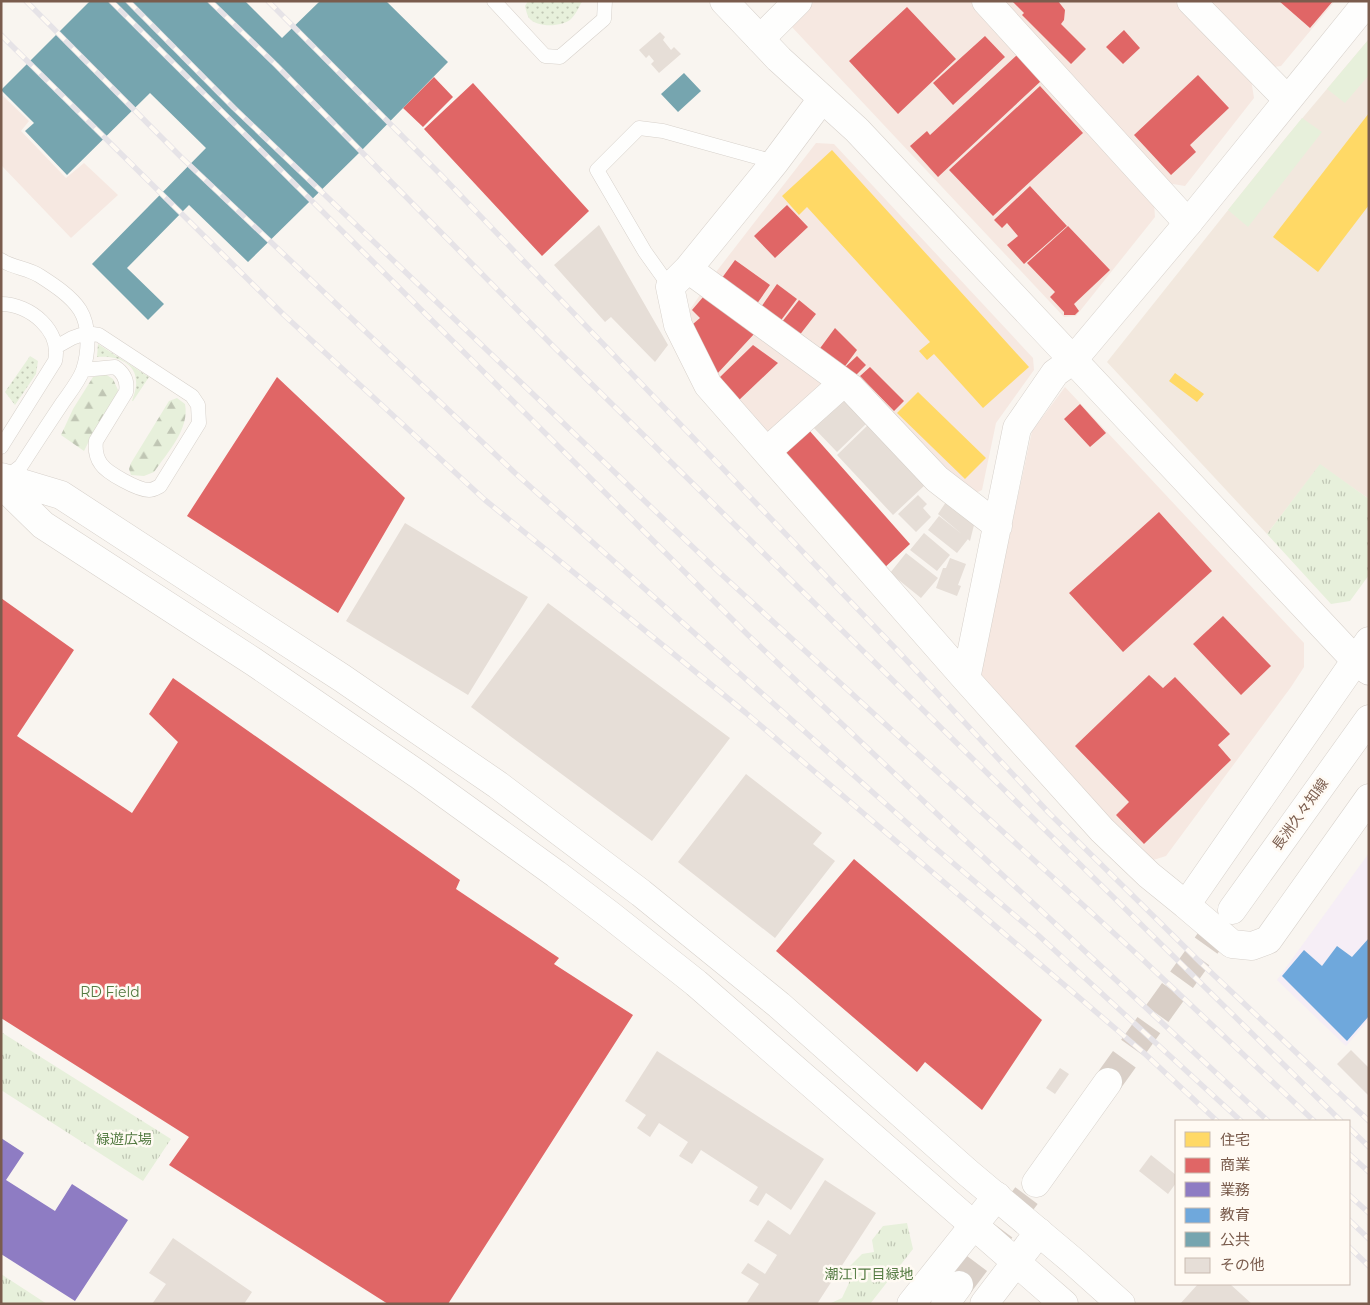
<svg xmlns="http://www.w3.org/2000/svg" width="1370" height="1305" viewBox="0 0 1370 1305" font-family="Montserrat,'Noto Sans JP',sans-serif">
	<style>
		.residential { fill: #f2e8de }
		.commercial { fill: #f6e8e1 }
		.education { fill: #f6eef6 }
		.grass { fill: url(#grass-dots) }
		.forest { fill: url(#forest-firs) }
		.park { fill: url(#park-tufts) }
		.garden { fill: #e7f0db }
		.homes { fill: #ffd966 }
		.shops { fill: #e06666 }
		.offices { fill: #8e7cc3 }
		.schools { fill: #6fa8dc }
		.public { fill: #76a5af }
		.building { fill: #e6ded7 }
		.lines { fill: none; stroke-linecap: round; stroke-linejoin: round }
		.tertiary-tunnel { stroke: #d9cfc7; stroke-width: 28; stroke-dasharray: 28 14; stroke-linecap: butt }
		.service-casing { stroke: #d7d1cb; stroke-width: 15 }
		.minor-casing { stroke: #d7d1cb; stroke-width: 29 }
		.tertiary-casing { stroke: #d7d1cb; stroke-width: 29 }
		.service { stroke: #fefefd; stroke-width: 14 }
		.minor { stroke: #fefefd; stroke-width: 28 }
		.tertiary { stroke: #fefefd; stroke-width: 28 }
		.rail-casing { stroke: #e6e3e7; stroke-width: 5.5 }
		.rail { stroke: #fffaf3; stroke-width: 4; stroke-dasharray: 11; stroke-linecap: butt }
		.labels { text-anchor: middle; stroke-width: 5; stroke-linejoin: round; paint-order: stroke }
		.street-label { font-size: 14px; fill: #7a5c4d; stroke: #fffaf3 }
		.park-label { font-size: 14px; fill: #537a41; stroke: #fffaf3 }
	</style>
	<defs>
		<pattern id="grass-dots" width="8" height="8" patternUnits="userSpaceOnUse" patternTransform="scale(1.25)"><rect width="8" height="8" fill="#e7f0db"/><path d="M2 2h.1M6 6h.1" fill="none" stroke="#c0c6b4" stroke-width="1.8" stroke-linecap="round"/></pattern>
		<pattern id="forest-firs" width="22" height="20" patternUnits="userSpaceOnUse" patternTransform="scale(1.25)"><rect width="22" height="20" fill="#e7f0db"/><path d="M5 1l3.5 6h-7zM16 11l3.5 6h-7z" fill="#c0c6b4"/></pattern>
		<pattern id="park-tufts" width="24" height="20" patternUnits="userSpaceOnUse" patternTransform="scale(1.25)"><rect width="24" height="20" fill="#e7f0db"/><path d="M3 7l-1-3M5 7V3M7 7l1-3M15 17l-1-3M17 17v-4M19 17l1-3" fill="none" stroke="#c0c6b4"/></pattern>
	</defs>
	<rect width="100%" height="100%" fill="#f9f5f0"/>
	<path class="residential" d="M1369,39V499L1320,465L1267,534L1107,362L1284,140Z"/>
	<path class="commercial" d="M815,1H970L1154,203L1155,217L1076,316L1064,317L790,25Z
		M1002,1H1174L1251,79L1254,98L1185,186L1167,183Z
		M1202,1H1335L1281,66L1267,68Z
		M1,94L29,121L21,131L66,178L84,163L118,195L71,238L1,165Z
		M816,143L834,144L1033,358L1034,370L996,423L982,490L970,496L717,282L716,272Z
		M702,292L821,383L822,393L777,435L761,434L713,380L687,321L691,308Z
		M1065,387L1304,643V667L1291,687L1166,856L1147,862L978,682L1032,431Z"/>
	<path class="education" d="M1369,853V1019L1346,1046L1277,980Z"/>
	<path class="grass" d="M528,1H582C579,7 576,14 571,19C562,27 537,28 529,18C527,15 526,10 525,6Z
		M98,344L149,377L133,401H132C134,394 137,388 136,381C136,361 113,355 97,357Z
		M30,356L38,361L36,374L15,405L5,392Z"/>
	<path class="forest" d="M105,374L113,379L118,390L116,396L90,439L84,451L61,435L73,409L93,377Z
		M177,398L185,404C190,429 167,453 154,472L144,476L131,475L129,469L131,463L169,401Z"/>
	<path class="park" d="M1320,464L1369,499V575L1350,601L1331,604L1267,534Z
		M1,1032L171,1139L143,1181L1,1090Z
		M907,1223L913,1249L870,1304H829L842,1298L849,1283L848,1268L862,1254L874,1252L872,1240L883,1226Z
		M1,1274L47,1304H1Z"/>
	<path class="garden" d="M1369,39V75L1345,103L1327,89Z
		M1302,118L1322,132L1248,227L1228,210Z"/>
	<path class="homes" d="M1369,113V205L1318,272L1273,237Z
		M832,150L1029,367L983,408L934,354L927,360L919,351L930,342L807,207L799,215L782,196Z
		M1175,373L1204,394L1197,402L1169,381Z
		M918,392L986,458L965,479L897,413Z"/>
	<path class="shops" d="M1012,1H1058L1065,10L1064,20L1061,24L1086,49L1071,64L1022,15L1024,13Z
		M1279,1H1333L1310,28Z
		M907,7L956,59L898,114L849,61Z
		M1124,30L1140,48L1123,64L1106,47Z
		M985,36L1005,57L953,105L933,83Z
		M1017,55L1041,81L938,177L910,146L927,131L930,135Z
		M1198,75L1229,108L1190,145L1196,152L1171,175L1134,135Z
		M434,77L453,97L423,127L403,108Z
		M473,83L589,211L542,256L424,129Z
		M1040,86L1083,133L993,216L949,170Z
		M1030,186L1067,226L1024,264L1007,245L1018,236L1007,223L1002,228L994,220Z
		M787,205L808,227L775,258L754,236Z
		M1068,226L1110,270L1074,304L1079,311L1075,315H1064V312L1050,297L1055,292L1027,263Z
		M735,260L770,285L754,308L719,282Z
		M777,284L797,299L776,327L757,313Z
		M704,296L755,333L717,374L711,369L693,324L700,318L692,310Z
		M799,300L816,314L795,341L778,327Z
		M835,328L857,350L843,369L815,355Z
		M753,345L778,363L738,401L719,378Z
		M857,356L866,365L852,379L843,369Z
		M870,367L904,401L894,411L860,376Z
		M277,377L405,498L338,613L187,516Z
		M1080,404L1106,433L1090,447L1064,419Z
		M808,429L910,544L882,570L779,454Z
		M1159,512L1212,571L1123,652L1069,593Z
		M1,598L74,650L17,736L132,813L178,742L149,714L173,678L460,880L456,889L559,958L554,964L633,1015L448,1304H388L169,1165L189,1137L1,1018Z
		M1223,616L1271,666L1241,695L1193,644Z
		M1149,675L1163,688L1175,677L1230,734L1218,745L1231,760L1144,844L1116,815L1129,802L1075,746Z
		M854,859L1042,1020L982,1110L925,1062L917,1072L776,951Z"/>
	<path class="offices" d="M1,1138L24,1153L6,1180L55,1211L72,1184L128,1220L75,1301L1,1254Z"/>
	<path class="schools" d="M1369,938V1016L1347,1041L1282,976L1304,950L1322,966L1337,946L1352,957Z"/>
	<path class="public" d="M90,1H245L282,38L320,1H386L448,62L360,152L248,262L189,205L127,268L164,304L148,320L92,264L206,148L150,93L67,175L25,131L34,123L1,90Z
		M684,73L701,91L678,112L661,94Z"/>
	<path class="building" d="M660,32L665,37L663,40L671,50L674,47L681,54L659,73L651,64L654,61L649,55L646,58L639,50Z
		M599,225L668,345L655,362L611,317L605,322L554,265Z
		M841,397L866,424L837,452L811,425Z
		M868,425L925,485L893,515L837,455Z
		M918,495L927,504L923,508L931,517L916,532L898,514Z
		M948,499L975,521L970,541L938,514Z
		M939,516L968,539L957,553L928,530Z
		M405,523L528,597L468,695L346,621Z
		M924,533L950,555L937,571L910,550Z
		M906,553L938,578L921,598L890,573Z
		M950,558L966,564L958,585L961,586L957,596L936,588L943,568H946Z
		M548,603L730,738L652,841L471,707Z
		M746,774L822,833L813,844L835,861L775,938L678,862Z
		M1351,1050L1369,1068V1096L1337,1064Z
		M657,1051L824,1159L791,1210L766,1193L758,1206L749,1201L758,1187L701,1150L692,1164L679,1156L688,1142L659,1123L650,1137L637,1128L646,1115L625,1101Z
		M1060,1068L1069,1074L1055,1094L1046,1088Z
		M1151,1155L1176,1175V1183L1168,1194L1139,1171Z
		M825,1180L876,1213L817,1304H746L759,1284L741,1273L748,1263L765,1274L777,1255L754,1241L768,1220L790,1235Z
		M173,1238L252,1292L244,1304H152L166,1284L149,1273Z
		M1198,1284H1230L1252,1304H1180Z"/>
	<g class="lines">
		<path class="tertiary-tunnel" d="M1108,1082L1231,911
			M959,1285L1036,1183"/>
		<defs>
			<path id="service" d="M494,1L545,56L560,57L604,19L605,1
				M1,260C13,268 28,268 40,276C54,285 71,296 80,310C90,326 89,352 83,370C79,381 70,392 63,402C49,423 35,444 21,466L12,473H3
				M670,287L645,252L597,170L639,128L663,131L775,162
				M1,304C30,304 62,331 55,361L1,447
				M56,347L72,338L86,333L99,335L192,396L198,405L199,423L160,486C156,488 153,490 149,490C138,490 107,473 101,464C96,457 95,449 96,441L126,392C128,381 124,373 115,367L83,370"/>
			<path id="minor" d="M986,1L1188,223
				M1191,1L1287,99
				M760,39L798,1
				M822,99L775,162L688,269L670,287L678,325L708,385L966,679L1102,830L1149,875L1186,905
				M688,269L851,388L937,479L998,526
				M767,451L843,383
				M1369,641L1186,905L1232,944L1252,946L1268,940L1369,798
				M966,679L1017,428L1055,373L1073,360
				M911,1304L997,1196
				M984,1304L1039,1232"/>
			<path id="tertiary" d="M724,1L779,59L857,130L1356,661L1369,671
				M1073,360L1188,223L1368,1
				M1,477L61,495L342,678L498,785L641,893L779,1005L967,1172L1073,1261L1121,1304
				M1,484L43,525L254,662L419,775L556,874L610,915L696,983L1064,1304
				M1232,910L1369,719
				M1036,1183L1108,1082
				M945,1304L959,1285"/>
		</defs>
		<use href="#service" class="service-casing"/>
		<use href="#minor" class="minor-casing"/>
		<use href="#tertiary" class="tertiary-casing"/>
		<use href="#service" class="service"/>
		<use href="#minor" class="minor"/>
		<use href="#tertiary" class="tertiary"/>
		<defs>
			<path id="rail" d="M26,1L181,157L515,473L933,846L1038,935L1241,1121
				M111,1L748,635L952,828L1268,1121
				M128,1L234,108L720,573L1140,957L1314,1121
				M210,1L276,65L555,348L1341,1121
				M268,1L441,175L897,650L1049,813L1201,963L1369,1121
				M1,35L284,315L485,500L746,713L1144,1053L1217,1121
				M1349,1128L1369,1147
				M1349,1154L1369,1172
				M1349,1195L1369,1213
				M1349,1220L1369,1239
				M1349,1247L1369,1266"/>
		</defs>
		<use href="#rail" class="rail-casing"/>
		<use href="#rail" class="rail"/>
	</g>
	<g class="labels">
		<g class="street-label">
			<text transform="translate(1300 814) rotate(-54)" y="5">長洲久々知線</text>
		</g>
		<g class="park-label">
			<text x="110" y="997">RD Field</text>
			<text x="124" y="1144">緑遊広場</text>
			<text x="869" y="1279">潮江1丁目緑地</text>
		</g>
	</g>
	<rect width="1370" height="1305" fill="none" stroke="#7a5c4d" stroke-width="5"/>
	<rect x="1175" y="1120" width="175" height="165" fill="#fffaf3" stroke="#cabbb1"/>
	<rect x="1185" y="1132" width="25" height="15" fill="#ffd966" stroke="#cabbb1"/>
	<text x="1220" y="1145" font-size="15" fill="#7a5c4d">住宅</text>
	<rect x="1185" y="1158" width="25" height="15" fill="#e06666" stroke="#cabbb1"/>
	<text x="1220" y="1170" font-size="15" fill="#7a5c4d">商業</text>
	<rect x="1185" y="1182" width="25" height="15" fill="#8e7cc3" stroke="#cabbb1"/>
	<text x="1220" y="1195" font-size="15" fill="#7a5c4d">業務</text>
	<rect x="1185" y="1208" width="25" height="15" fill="#6fa8dc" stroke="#cabbb1"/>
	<text x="1220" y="1220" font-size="15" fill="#7a5c4d">教育</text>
	<rect x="1185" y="1232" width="25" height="15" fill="#76a5af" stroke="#cabbb1"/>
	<text x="1220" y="1245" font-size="15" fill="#7a5c4d">公共</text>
	<rect x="1185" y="1258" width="25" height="15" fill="#e6ded7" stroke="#cabbb1"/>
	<text x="1220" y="1270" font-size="15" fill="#7a5c4d">その他</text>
</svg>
